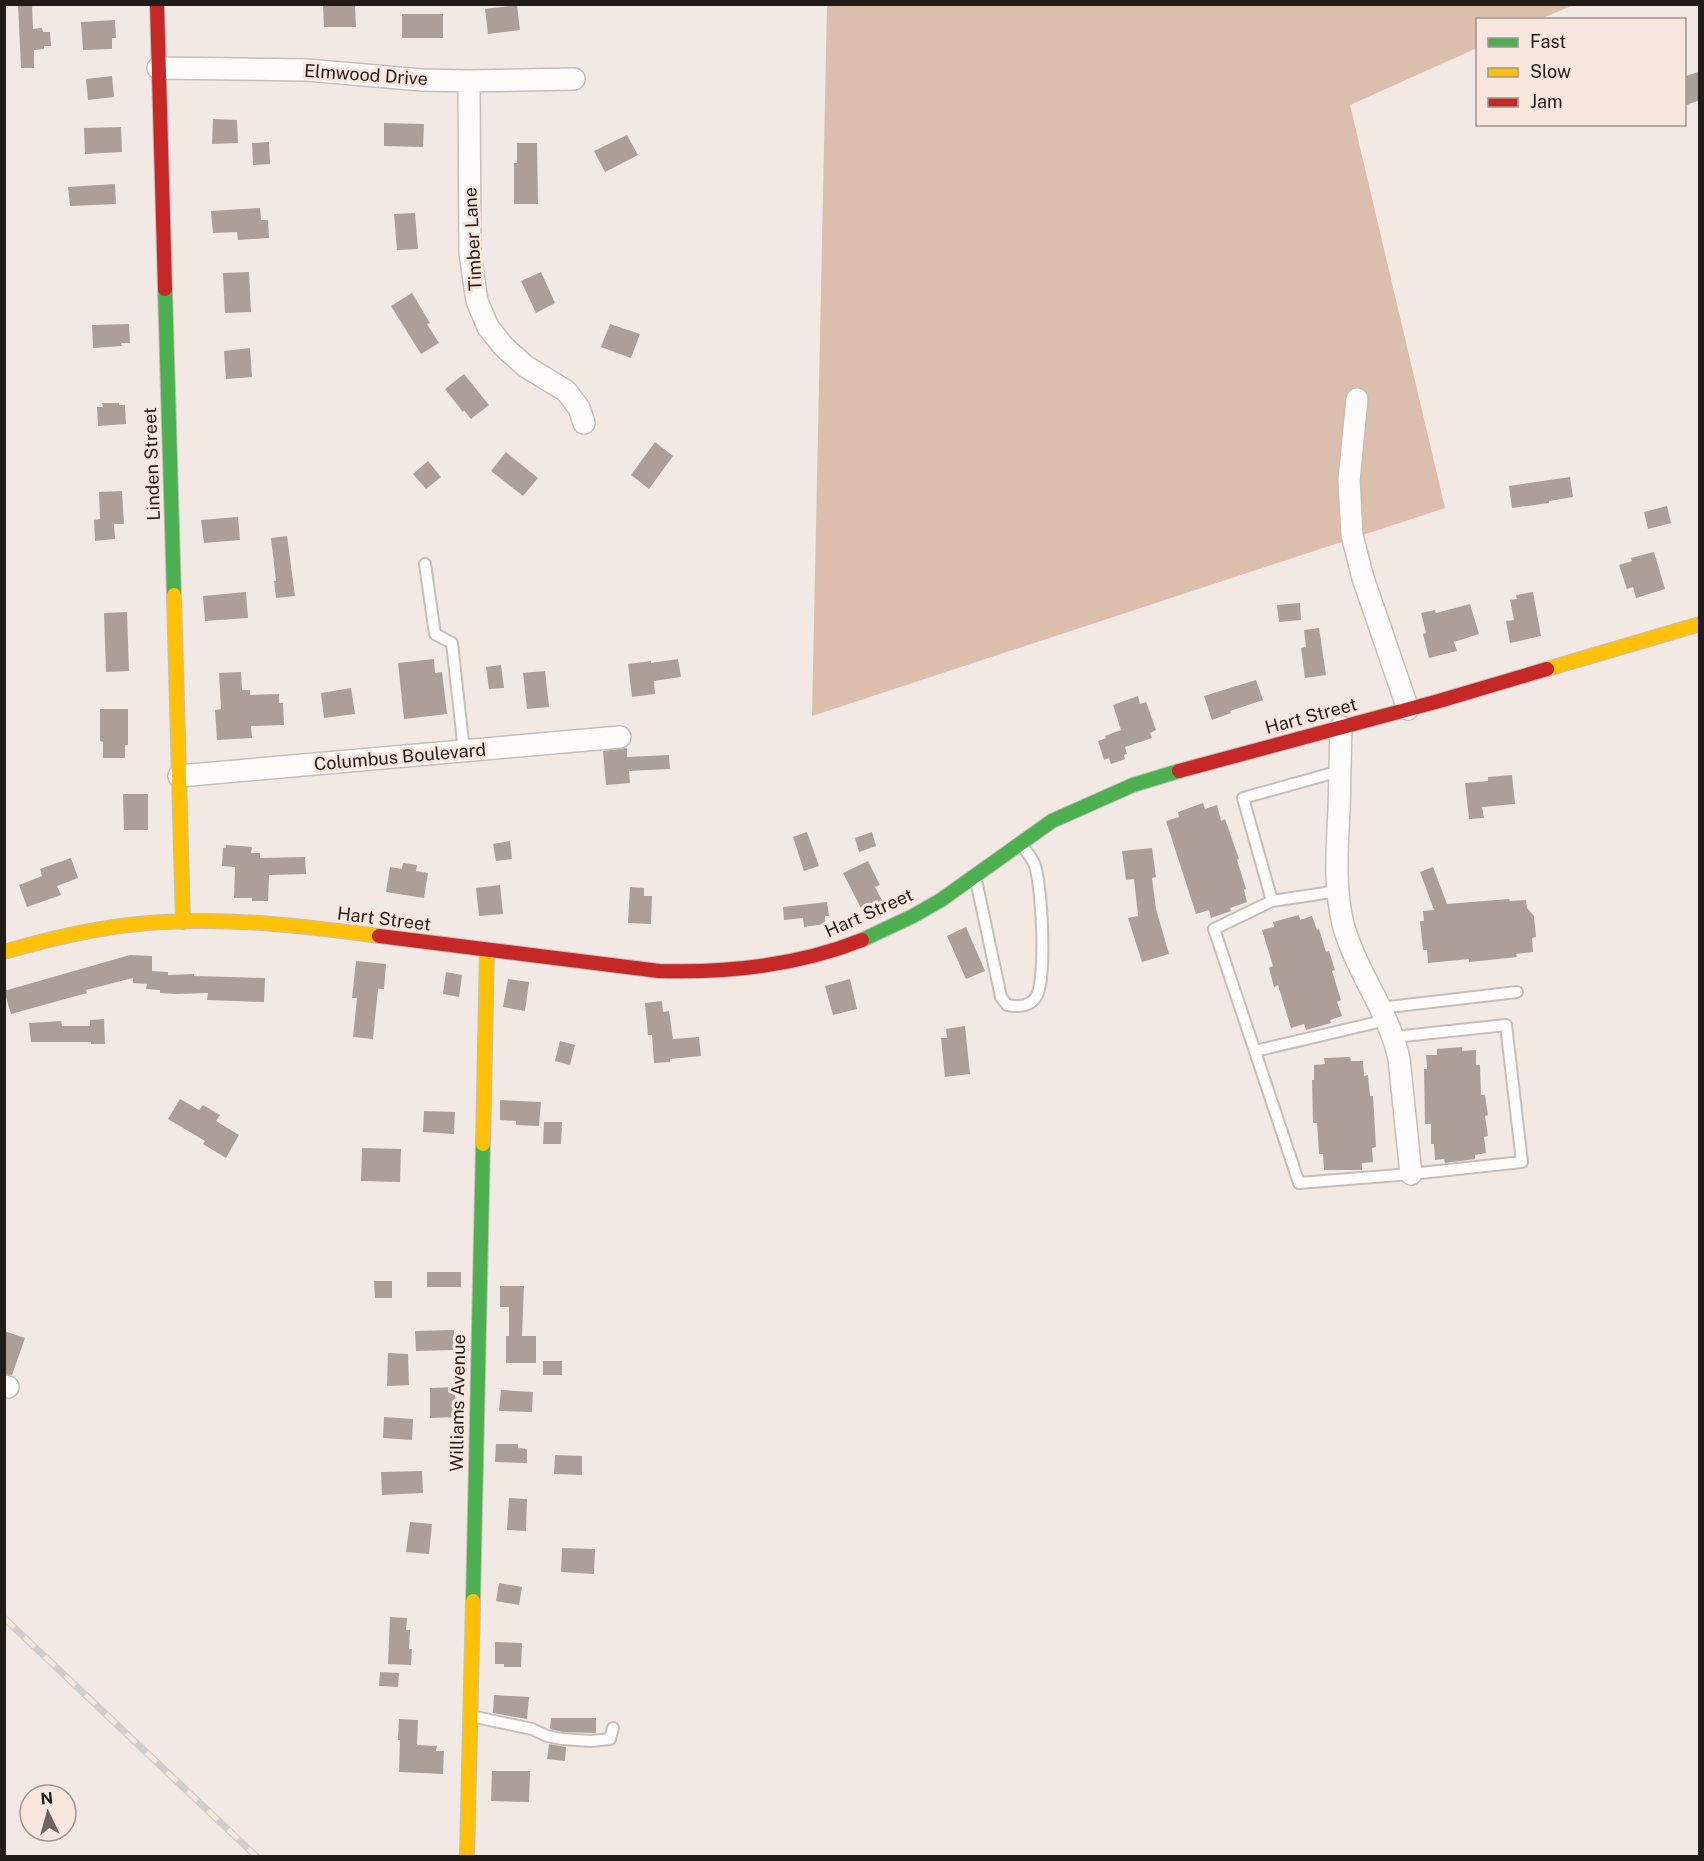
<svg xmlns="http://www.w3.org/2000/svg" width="1704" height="1861" viewBox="0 0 1704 1861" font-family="'Public Sans',sans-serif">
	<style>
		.forest { fill: #dbbeac }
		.building { fill: #ac9f98 }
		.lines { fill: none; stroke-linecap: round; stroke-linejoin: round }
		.lane-casing { stroke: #c5beba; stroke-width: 14 }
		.street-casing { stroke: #c5beba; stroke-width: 24 }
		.fast-casing { stroke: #c5beba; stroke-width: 16 }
		.slow-casing { stroke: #c5beba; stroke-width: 16 }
		.jam-casing { stroke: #c5beba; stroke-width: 16 }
		.lane { stroke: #fdfcfb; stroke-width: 10 }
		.street { stroke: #fdfcfb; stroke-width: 21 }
		.fast { stroke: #4caf50; stroke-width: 14 }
		.slow { stroke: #ffc107; stroke-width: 14 }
		.jam { stroke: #c62828; stroke-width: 14 }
		.rail-casing { stroke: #d0cdcb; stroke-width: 7 }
		.rail { stroke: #f8e7de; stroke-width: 4.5; stroke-dasharray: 14; stroke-linecap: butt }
		.labels { text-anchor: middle; stroke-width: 6; stroke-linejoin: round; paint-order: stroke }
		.street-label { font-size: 18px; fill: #221c18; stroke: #f8e7de }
	</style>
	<rect width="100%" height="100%" fill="#f2e9e4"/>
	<path class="forest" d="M827,5H1574L1540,19L1478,20L1477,48L1350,105L1445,508L812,716Z"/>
	<path class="building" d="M18,4H32L33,29L42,28L43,32H50L51,46H44V49L34,50V68H21Z
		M323,4H355L356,27H324Z
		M517,5L520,30L488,34L485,9Z
		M402,14H443V38H402Z
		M115,20L116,38H112V49L83,50L81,22Z
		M1700,71V100L1684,106V77Z
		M112,76L114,97L88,100L86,79Z
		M213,119L237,120L238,143L212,144Z
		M384,123L424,124L423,147L384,146Z
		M121,127L122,152L85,154L84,128Z
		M627,135L638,155L605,172L594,151Z
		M269,142L270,164L253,165L252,143Z
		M517,143H537L538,204H514V163H517Z
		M115,184L116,204L70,206L68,187Z
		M260,208L261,220H268L269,238L238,240L237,232L213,233L211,211Z
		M415,213L418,249L397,250L394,214Z
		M249,272L251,312L225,313L223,273Z
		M541,272L555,303L536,313L521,281Z
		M412,293L430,323L427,324L439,343L421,354L391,306Z
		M129,324L130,343H121L122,346L93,348L92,325Z
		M610,324L640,334L631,358L601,347Z
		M250,348L252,377L226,379L224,351Z
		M464,374L489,405L471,419L464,410L463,412L445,389Z
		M102,403H119V405H125L126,424L98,426L97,407H103Z
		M655,442L673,456L649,489L631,475Z
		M506,452L538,478L523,496L491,471Z
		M428,461L441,477L426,489L413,474Z
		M1570,477L1573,497L1549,501V503L1512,508L1509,486Z
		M122,491L124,524H114L115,539L95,541L94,520L100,519L99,492Z
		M1667,506L1671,523L1648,529L1644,512Z
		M238,517L240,540L204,543L201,520Z
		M287,536L295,596L276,598L274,581H276L271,538Z
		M1654,552L1665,589L1636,598L1633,587L1627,589L1619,565L1632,561L1631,558Z
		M246,592L248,618L205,621L203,596Z
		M1533,592L1541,636L1510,643L1506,621L1514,620L1510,600L1517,599L1516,595Z
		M1300,603L1301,620L1279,622L1277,605Z
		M1470,604L1479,634L1454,642L1457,651L1429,658L1423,634L1426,633L1421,613L1435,610L1436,613Z
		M127,612L129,671L106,672L104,613Z
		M1319,628L1326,675L1305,678L1301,648L1306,647L1304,630Z
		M434,659L435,673L442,672L447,714L404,719L398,663Z
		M678,659L681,677L654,681L655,694L632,697L628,664L651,661V663Z
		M501,665L504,688L489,689L486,667Z
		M545,671L549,707L527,709L523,673Z
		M241,672L242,690H250V695L279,694V703H283L284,725L251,726L252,738L217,740L215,710L221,709L219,673Z
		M1256,680L1263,700L1230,711L1231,713L1212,720L1204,696Z
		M351,688L355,714L324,718L321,693Z
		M1138,696L1140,704L1146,702L1156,730L1150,733L1152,738L1125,747L1127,754L1124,755L1125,759L1111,764L1109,758L1104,760L1098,741L1106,738L1105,736L1121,730L1113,705Z
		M100,709H128V745H125V758H103V742L100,741Z
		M627,748V757L669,755L670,769L629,771L630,783L606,785L603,751Z
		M1512,775L1515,804L1482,807L1484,818L1469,819L1465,783L1488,781V777Z
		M123,794H148V830H124Z
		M1203,803L1205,809L1217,805L1221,821L1225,819L1239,859L1237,860L1246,889L1244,890L1247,902L1230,908L1231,911L1211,918L1209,910L1196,914L1166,821L1179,817L1178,812Z
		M807,832L819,866L804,871L793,837Z
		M872,832L876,846L859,852L855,838Z
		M510,841L512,859L496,861L493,844Z
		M226,845L252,847L251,853H260V858L305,857L306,874L269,875L268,901H252V898H234L235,867L222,866L223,848H226Z
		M1152,848L1156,877L1152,878L1156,909L1169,954L1142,962L1128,918L1138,916L1134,879L1126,880L1122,851Z
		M71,858L78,878L57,886L61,895L27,907L19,885L42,876L40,869Z
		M868,861L880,885L875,887L884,904L864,914L843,873Z
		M403,863L417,865L416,871L428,873L424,898L386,892L390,867L402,869Z
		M1433,867L1447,904L1509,899L1510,901L1526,900L1527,908L1534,916L1536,937L1532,938L1533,952L1516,954L1517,957L1489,960L1469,962V959L1428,963L1427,950H1423L1420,921H1424L1423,911L1434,910L1420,872Z
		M500,885L503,914L479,916L476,888Z
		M630,887L644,888V896H652L651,924L628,923Z
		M827,902L829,916H825V924L804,927L803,918L784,920L783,907Z
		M1299,915L1300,920L1312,916L1317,930L1319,929L1326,952L1329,951L1335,970L1332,971L1341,1000L1337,1002L1342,1016L1330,1020L1331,1023L1306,1030L1304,1024L1291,1028L1278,985L1274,987L1269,968L1273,966L1262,930L1274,927L1273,922Z
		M966,927L985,971L966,979L947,936Z
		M130,955L152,956V971L168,972V975L194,974V976L265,978L264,1002L207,1000L208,993L177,994L160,993V990L146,989L147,984L133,983V978L86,990L87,993L11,1014L4,991Z
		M356,961L386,964L384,989H378L373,1039L353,1037L357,998H352Z
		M446,972L462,975L459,997L443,994Z
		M508,979L529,982L525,1011L503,1007Z
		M850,979L857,1009L833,1015L825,986Z
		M662,1001L663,1012L669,1011L673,1039L699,1037L701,1056L670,1059V1062L654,1063L652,1035H648L645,1003Z
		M104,1019L105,1044H91V1042H31L29,1023L61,1021L62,1026H90V1020Z
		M965,1026L970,1074L945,1077L941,1038H947L946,1029Z
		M560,1041L575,1045L570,1065L555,1061Z
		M1462,1047V1051L1476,1050V1065H1480L1481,1095H1485L1488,1115L1485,1116L1488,1136L1484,1137L1486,1153L1475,1155V1159L1445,1163L1444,1159L1435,1160L1434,1144H1431V1124H1425L1424,1069H1427L1426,1055H1437V1049Z
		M1350,1057L1351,1061H1363L1364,1076L1368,1075L1370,1096H1373L1376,1147L1372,1148L1373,1162L1362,1163V1170H1324L1323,1154H1319L1317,1123H1313L1312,1080H1314V1065L1325,1064L1324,1058Z
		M180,1099L199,1110L203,1105L220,1115L216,1121L239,1135L226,1158L203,1144L205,1141L168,1119Z
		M500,1100L541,1102L539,1126L516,1125V1121L500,1120Z
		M424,1111L455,1112L454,1134L423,1132Z
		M544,1122H562L561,1144H543Z
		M362,1148L401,1149L400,1182L361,1181Z
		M427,1272H461V1287H427Z
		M374,1281H392V1298H375Z
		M500,1286H524L522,1336H536V1363H506V1336H509V1307H500Z
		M454,1330V1350L416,1351L415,1331Z
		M4,1331L25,1338L12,1375L4,1374Z
		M388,1353L408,1354L409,1385L387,1386Z
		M543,1361H562V1375H543Z
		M455,1387L456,1417L430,1418V1388Z
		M501,1390L533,1392L532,1412L499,1411Z
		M384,1417L413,1419L412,1440L383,1438Z
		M496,1444H518V1448L527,1449V1463L495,1462Z
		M555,1455L582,1456V1475L554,1474Z
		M422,1471L423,1493L382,1495L381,1472Z
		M509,1498L527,1499L526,1531L507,1530Z
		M410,1522L432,1524L429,1554L406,1552Z
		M562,1548L595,1549L594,1574L561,1572Z
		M499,1583L522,1587L519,1605L496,1601Z
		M390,1617L407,1618L406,1630H410L409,1649H412L411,1665L388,1664Z
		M495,1642L522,1643L521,1667H504V1664H495Z
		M380,1672L399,1673L398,1687L379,1686Z
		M494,1695L529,1697L527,1719L493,1713Z
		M551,1718H596V1733L563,1732L550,1729Z
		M399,1719L418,1720L417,1745L437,1746L436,1751H444L443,1774L399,1772L400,1740H398Z
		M549,1744L566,1747L565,1761L547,1759Z
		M492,1771H530L529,1802L491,1801Z"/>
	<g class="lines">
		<defs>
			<path id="lane" d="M425,564L435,634L452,643L464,751
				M1340,771L1243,798L1272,901L1214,929L1299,1183L1411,1174L1522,1162L1506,1025L1394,1037
				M976,880L1001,997L1007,1005C1018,1007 1030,1007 1036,997C1047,980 1042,882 1034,863C1031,857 1025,850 1021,844
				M1272,901L1338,891
				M1380,1008L1517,992
				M1255,1051L1387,1020
				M471,1716L532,1729L547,1736L562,1739L591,1741L610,1739L613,1728"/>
			<path id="street" d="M158,68L307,70L422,80L469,81L574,79
				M469,81L470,253L477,301L488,327L503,346L525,366L566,391L579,408L584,423
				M1357,399L1349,480L1352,535L1363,578L1408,709
				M1341,727C1340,754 1340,782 1339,810C1337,848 1334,886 1343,924C1356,972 1389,1011 1399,1059L1411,1174
				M179,776L620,737
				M4,1386L8,1387"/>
			<path id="fast" d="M165,289L174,595
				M862,940L913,916L941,900L1052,821L1133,785L1179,771
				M473,1601L483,1144"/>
			<path id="slow" d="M174,595L183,922
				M1547,669L1700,624
				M4,952C45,940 86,930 129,925C212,915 297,925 379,936
				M483,1144L487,950
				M467,1856L473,1601"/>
			<path id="jam" d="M157,4L165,289
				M1179,771L1439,701L1547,669
				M379,936L659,971C728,973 797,966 862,940"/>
		</defs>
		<use href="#lane" class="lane-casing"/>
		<use href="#street" class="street-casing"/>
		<use href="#fast" class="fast-casing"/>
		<use href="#slow" class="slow-casing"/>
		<use href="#jam" class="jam-casing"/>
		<use href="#lane" class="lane"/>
		<use href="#street" class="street"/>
		<use href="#fast" class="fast"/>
		<use href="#slow" class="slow"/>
		<use href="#jam" class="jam"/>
		<defs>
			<path id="rail" d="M4,1618L256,1856"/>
		</defs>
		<use href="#rail" class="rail-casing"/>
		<use href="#rail" class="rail"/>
	</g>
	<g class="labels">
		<g class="street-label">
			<text transform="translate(366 75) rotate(4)" y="6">Elmwood Drive</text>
			<text transform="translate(473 239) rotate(-93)" y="6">Timber Lane</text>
			<text transform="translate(152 464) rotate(-92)" y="6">Linden Street</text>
			<text transform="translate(1311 716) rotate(-15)" y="6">Hart Street</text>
			<text transform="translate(400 757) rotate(-5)" y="6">Columbus Boulevard</text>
			<text transform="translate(869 913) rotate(-24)" y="6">Hart Street</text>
			<text transform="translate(384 919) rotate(7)" y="6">Hart Street</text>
			<text transform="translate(458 1403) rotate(-89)" y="6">Williams Avenue</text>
		</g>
	</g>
	<rect width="1704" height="1861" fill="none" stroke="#221c18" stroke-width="12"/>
	<rect x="1476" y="18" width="210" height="108" fill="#f8e7de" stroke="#a2968f" stroke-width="1.5"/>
	<rect x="1488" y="38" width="30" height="9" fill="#4caf50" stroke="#a2968f" stroke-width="1.5"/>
	<text x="1530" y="48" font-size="18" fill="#221c18">Fast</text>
	<rect x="1488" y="68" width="30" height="9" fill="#ffc107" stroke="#a2968f" stroke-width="1.5"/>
	<text x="1530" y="78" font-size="18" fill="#221c18">Slow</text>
	<rect x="1488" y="98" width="30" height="9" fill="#c62828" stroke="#a2968f" stroke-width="1.5"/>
	<text x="1530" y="108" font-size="18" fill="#221c18">Jam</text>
	<g transform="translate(48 1813) rotate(355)"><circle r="28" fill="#f8e7de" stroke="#a2968f" stroke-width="1.5"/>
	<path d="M0-4.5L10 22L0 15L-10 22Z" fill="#6b645f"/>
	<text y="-9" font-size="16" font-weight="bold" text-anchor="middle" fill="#221c18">N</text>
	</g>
</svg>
